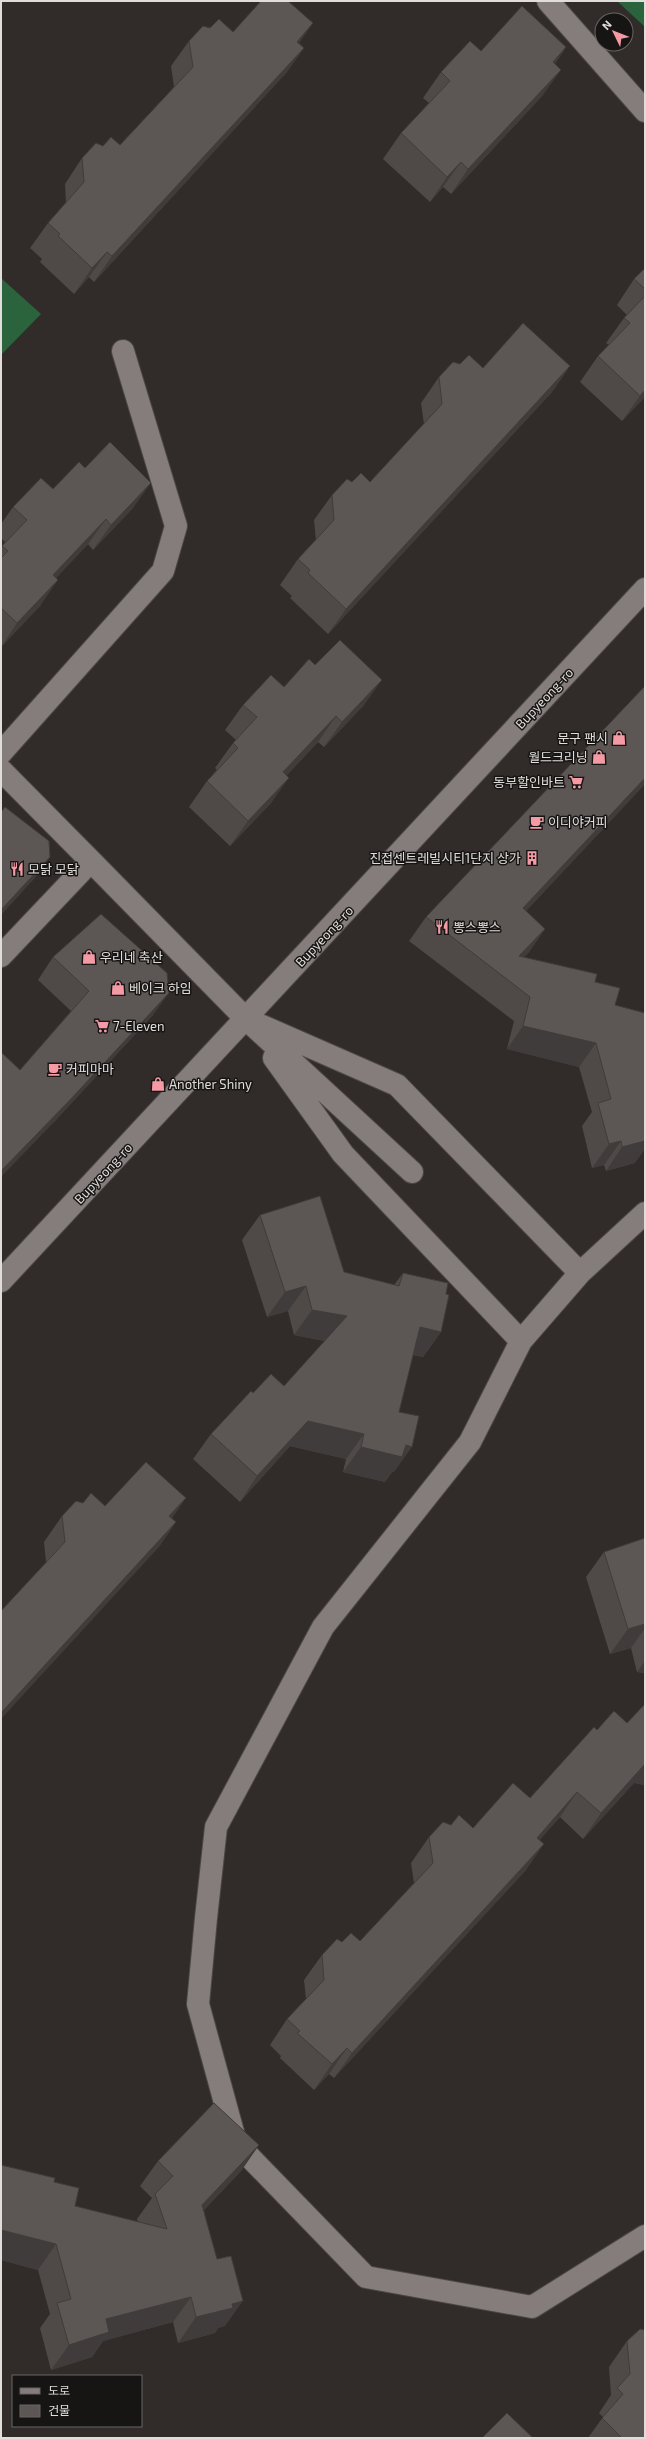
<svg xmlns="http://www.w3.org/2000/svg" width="646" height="2439" viewBox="0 0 646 2439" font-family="'Exo 2','Noto Sans KR',sans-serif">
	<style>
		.green { fill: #2a633c }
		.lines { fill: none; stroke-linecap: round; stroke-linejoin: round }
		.minor-casing { stroke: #4d4847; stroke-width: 24 }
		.minor { stroke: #847d7b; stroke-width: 22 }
		.wall { fill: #4f4a48 }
		.shaded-wall { fill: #403c3b }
		.building { fill: #5c5654; stroke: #403c3b }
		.labels { text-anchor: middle; stroke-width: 3; stroke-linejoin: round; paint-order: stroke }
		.street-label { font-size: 13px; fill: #e0dddb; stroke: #171514 }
		.poi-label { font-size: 13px; fill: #e0dddb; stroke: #171514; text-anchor: start }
	</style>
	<rect width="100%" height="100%" fill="#312c2a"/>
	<path class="green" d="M617,1H645V27Z
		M1,278L41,314L1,355Z"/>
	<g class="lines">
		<defs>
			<path id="minor" d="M548,1L645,111
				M1,753L163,571L176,526L123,351
				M1,770L91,861L1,956
				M91,861L246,1019L412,1172
				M260,1025L397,1085L580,1273
				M274,1058L343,1154L521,1341
				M645,1213L580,1273L521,1341L470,1442L323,1627L216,1827L206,1918L198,2004L236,2143L366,2277L532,2307L645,2236
				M1,1281L645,589"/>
		</defs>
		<use href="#minor" class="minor-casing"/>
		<use href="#minor" class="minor"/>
	</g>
	<path class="wall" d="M210,28L299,43L304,48L286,73L94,282L89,277L74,294L40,262L42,259L30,248L48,223L66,203L65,184L82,158L103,146L120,145L174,87L171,66L189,41Z
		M566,47L555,64L543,95L451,194L443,187L430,202L383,159L401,133L429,103L423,98L441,72L481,51Z
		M645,268V397L622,421L580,382L598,356L609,345L606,343L624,318L627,315L617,305L634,279Z
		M460,364L483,368L570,366L552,392L328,634L290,598L292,596L280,585L298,559L316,540L314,520L332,495L352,482H370L424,424L421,403L439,377Z
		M85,468L133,508L93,550L88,544L56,578L40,606L1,647V547L5,542L1,538V524L13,507L53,489Z
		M315,665L364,705L324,747L318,742L287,775L271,803L230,846L189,807L207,781L217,770L215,768L233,743L236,740L225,730L243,705L284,687Z
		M645,686V784L526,911L545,929L529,952L524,957L595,982L615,1005L635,1163L606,1171L604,1165L592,1168L582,1126L592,1112L579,1067L507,1049L514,1021L409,941L426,917Z
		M53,957L153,1015L54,1122L20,1070L71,1011L38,980Z
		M260,1215L344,1272L394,1285L403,1273L446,1294L441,1332L423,1357L413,1355L399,1412L394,1472H392L385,1482L343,1472L346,1459L290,1446L240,1502L193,1459L211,1434L253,1393L284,1386L325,1341L294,1335L288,1311L267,1317L242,1240Z
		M83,1503L105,1506L172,1519L176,1522L158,1548L46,1562L44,1542L62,1516Z
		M645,1538V1673L637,1672L631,1648L610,1654L586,1577L604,1552Z
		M645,1704V1785L634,1783L583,1839L560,1817L539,1840L526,1870L334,2078L329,2074L314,2090L280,2058L281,2056L270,2045L287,2019L306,1999L304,1980L322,1955L342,1942L360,1941L414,1883L411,1863L429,1837L451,1825L473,1828L530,1798L597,1730L627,1723Z
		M259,2145L241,2171L204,2210L225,2326L218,2328L215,2333L178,2343L173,2322L103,2341L92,2357L51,2370L40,2328L50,2314L38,2270L1,2260V2165L75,2206L138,2222L137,2219L152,2198L140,2186L158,2161Z
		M627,2341L645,2438H588L603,2417L599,2413L611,2395L609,2367Z"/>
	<path class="shaded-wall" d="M313,23L295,49L297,42Z
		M566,47L549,73L553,62Z
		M304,48L286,73L94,282L112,256Z
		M561,70L543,95L451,194L468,169Z
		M461,162L443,187L430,202L447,177Z
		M107,252L89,277L74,294L92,268Z
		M570,366L552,392L328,634L346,609Z
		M645,390V397L622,421L640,396Z
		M151,483L133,508L93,550L111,525Z
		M106,519L88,544L35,600L53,575Z
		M58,580L40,606L1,647L17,623Z
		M382,680L364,705L324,747L342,722Z
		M336,716L318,742L265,798L283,772Z
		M289,778L271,803L230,846L248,821Z
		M645,778V784L506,932L523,908Z
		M50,857L34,879L1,915V910Z
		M545,929L529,952L505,977L519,956Z
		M169,993L153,1015L54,1122L1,1177V1171Z
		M523,1026L596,1043L579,1067L507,1049Z
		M621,1141L604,1165L592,1168L609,1144Z
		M645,1141V1149L635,1163L606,1171L622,1147Z
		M306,1286L288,1311L267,1317L285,1292Z
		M312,1310L347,1316L329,1342L294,1335Z
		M420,1327L441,1332L423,1357L402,1352Z
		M308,1421L364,1434L346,1459L290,1446L240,1502L257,1476Z
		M406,1445L412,1447L394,1472H392L385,1482L343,1472L361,1447Z
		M186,1498L168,1524L169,1516Z
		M176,1522L158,1548L1,1719V1713Z
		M645,1624V1628L631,1648L610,1654L628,1629Z
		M645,1661V1673L637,1672Z
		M645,1764V1785L634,1783L583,1839L601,1813Z
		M577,1792L560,1817L519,1864L537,1838Z
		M544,1844L526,1870L334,2078L352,2053Z
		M347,2048L329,2074L314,2090L332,2064Z
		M259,2145L241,2171L185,2230L202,2205Z
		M1,2230L56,2244L38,2270L1,2260Z
		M191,2297L173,2322L103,2341L92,2357L51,2370L69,2345L106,2319Z
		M243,2301L225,2326L218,2328L215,2333L178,2343L196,2317L232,2304Z"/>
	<path class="building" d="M261,1H288L313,23L297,42L304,48L112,256L107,252L92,268L58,236L60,234L48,223L84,182L82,158L96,143L103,146L111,137L120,145L193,67L189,41L203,26L210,28L219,19L233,32Z
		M522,6L566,47L553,62L561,70L468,169L461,162L447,177L401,133L450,81L441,72L470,41L481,51Z
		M645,268V289L634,279Z
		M645,296V390L640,396L598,356L630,323L624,318Z
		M523,323L570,366L346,609L308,573L310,570L298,559L334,520L332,495L347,479L352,482L361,473L370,482L442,404L439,377L453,362L460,364L469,355L483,368Z
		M110,442L151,483L111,525L106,519L53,575L58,580L17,623L1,608V558L8,551L2,546L27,520L13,507L41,478L53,489L79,462L85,468Z
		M340,640L382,680L342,722L336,716L283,772L289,778L248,821L207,781L238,748L233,743L257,717L243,705L271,675L284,687L309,659L315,665Z
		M645,686V778L523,908L545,929L519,956L597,974L595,982L620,988L615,1005L645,1013V1141L622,1147L621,1141L609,1144L598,1103L611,1099L596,1043L523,1026L530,997L426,917Z
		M5,807L49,841L50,857L1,910V812Z
		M101,914L167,973L169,993L70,1100L1,1171V1052L20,1070L89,991L53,957Z
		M320,1196L344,1272L399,1286L403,1273L448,1283L446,1294L449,1295L441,1332L420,1327L399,1412L419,1416L412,1447L406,1445L402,1457L361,1447L364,1434L308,1421L257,1476L211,1434L251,1391L253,1393L271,1374L284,1386L347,1316L312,1310L306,1286L285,1292L260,1215Z
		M146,1462L186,1498L169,1516L176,1522L1,1713V1611L65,1542L62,1516L76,1501L83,1503L91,1493L105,1506Z
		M645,1538V1624L628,1629L604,1552Z
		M645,1704V1764L601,1813L577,1792L537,1838L544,1844L352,2053L347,2048L332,2064L297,2033L300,2031L287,2019L324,1980L322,1955L337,1939L342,1942L351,1933L360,1941L433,1863L429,1837L443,1822L451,1825L459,1815L473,1828L513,1783L530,1798L594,1727L597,1730L614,1711L627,1723Z
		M214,2103L259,2145L202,2205L217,2259L231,2256L243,2301L232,2304L233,2308L196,2317L191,2297L106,2319L109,2332L69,2345L57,2303L71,2299L56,2244L1,2230V2165L55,2178L54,2182L79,2188L75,2206L167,2229L155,2194L173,2176L158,2161Z
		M640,2329L645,2330V2438H622L602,2418L623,2394L617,2388L630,2374L627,2341Z
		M507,2413L533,2438H482Z"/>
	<defs>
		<symbol id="shop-bare" viewBox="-9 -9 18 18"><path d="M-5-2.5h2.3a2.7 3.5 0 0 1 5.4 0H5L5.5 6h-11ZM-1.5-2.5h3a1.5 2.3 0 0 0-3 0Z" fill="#f49aa5" stroke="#171514" stroke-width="2.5" paint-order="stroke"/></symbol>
		<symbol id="supermarket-bare" viewBox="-9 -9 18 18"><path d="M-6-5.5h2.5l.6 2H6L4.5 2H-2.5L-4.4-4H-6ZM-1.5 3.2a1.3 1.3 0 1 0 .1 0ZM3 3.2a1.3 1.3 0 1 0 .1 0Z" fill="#f49aa5" stroke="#171514" stroke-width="2.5" paint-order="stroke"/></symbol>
		<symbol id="cafe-bare" viewBox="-9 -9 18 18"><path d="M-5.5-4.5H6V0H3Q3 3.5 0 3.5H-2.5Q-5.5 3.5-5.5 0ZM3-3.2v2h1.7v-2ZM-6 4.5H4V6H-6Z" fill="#f49aa5" stroke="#171514" stroke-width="2.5" paint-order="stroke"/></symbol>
		<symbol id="building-bare" viewBox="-9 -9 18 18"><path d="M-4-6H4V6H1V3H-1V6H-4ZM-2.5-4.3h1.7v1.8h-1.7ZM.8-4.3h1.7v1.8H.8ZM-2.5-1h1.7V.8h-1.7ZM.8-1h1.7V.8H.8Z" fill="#f49aa5" stroke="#171514" stroke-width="2.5" paint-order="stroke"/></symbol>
		<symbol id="restaurant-bare" viewBox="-9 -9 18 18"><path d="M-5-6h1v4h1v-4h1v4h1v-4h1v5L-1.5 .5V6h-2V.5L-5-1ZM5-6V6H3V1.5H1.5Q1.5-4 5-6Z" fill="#f49aa5" stroke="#171514" stroke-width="2.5" paint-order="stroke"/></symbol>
	</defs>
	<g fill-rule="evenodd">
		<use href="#shop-bare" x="609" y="728" width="20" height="20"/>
		<use href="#shop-bare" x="589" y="747" width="20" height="20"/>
		<use href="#supermarket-bare" x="566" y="772" width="20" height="20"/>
		<use href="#cafe-bare" x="527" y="812" width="20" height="20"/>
		<use href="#building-bare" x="522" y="848" width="20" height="20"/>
		<use href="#restaurant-bare" x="7" y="859" width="20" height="20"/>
		<use href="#restaurant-bare" x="432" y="917" width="20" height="20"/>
		<use href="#shop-bare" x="79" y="947" width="20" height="20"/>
		<use href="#shop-bare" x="108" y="978" width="20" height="20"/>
		<use href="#supermarket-bare" x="92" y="1016" width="20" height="20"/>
		<use href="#cafe-bare" x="45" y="1059" width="20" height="20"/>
		<use href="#shop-bare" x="148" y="1074" width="20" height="20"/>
	</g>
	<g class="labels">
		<g class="street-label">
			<text transform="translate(544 698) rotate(-47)" y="5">Bupyeong-ro</text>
			<text transform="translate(324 936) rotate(-47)" y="5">Bupyeong-ro</text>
			<text transform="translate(103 1173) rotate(-47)" y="5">Bupyeong-ro</text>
		</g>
		<g class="poi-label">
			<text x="608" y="743" text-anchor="end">문구 팬시</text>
			<text x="588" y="762" text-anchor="end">월드크리닝</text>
			<text x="565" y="787" text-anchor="end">동부할인바트</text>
			<text x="548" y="827">이디야커피</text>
			<text x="521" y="863" text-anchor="end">진접센트레빌시티1단지 상가</text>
			<text x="28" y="874">모닭 모닭</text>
			<text x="453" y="932">뽕스뽕스</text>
			<text x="100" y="962">우리네 축산</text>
			<text x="129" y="993">베이크 하임</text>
			<text x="113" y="1031">7-Eleven</text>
			<text x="66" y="1074">커피마마</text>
			<text x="169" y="1089">Another Shiny</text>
		</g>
	</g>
	<rect width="646" height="2439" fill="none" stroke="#e0dddb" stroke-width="4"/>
	<rect x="12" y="2375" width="130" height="52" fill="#171514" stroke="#676564"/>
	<rect x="20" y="2388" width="20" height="6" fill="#847d7b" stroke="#676564"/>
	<text x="48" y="2395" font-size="12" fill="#e0dddb">도로</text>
	<rect x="20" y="2405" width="20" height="12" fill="#5c5654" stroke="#676564"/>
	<text x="48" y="2415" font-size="12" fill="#e0dddb">건물</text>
	<g transform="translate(614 32) rotate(313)"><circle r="19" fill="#171514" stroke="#676564"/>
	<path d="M0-3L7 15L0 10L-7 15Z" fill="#f49aa5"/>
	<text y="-6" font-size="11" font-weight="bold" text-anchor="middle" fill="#e0dddb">N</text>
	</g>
</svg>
